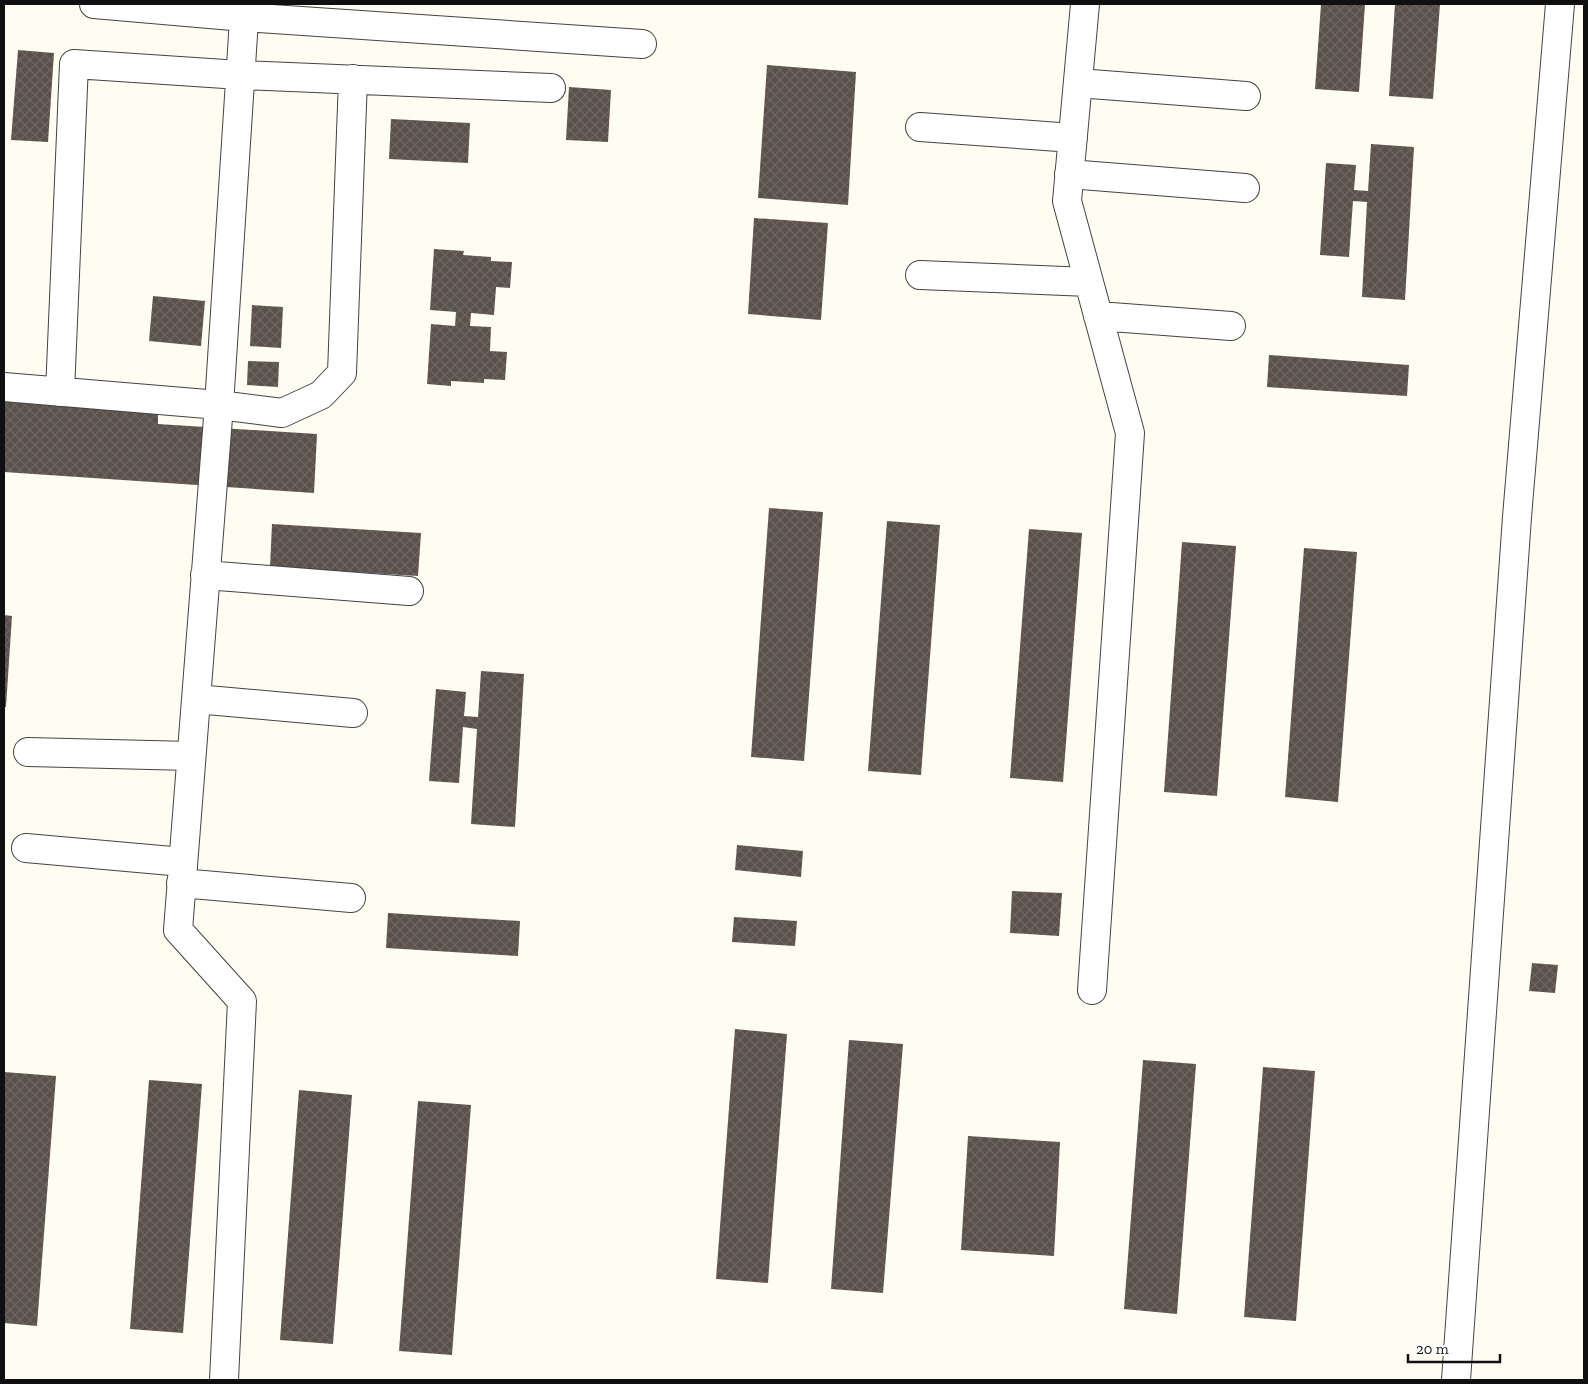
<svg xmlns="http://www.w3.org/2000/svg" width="1588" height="1384" viewBox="0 0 1588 1384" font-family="'Zilla Slab',serif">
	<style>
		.building { fill: url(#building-cross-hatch) }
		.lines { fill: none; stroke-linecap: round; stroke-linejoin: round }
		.minor-casing { stroke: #434343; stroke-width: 30 }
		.minor { stroke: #fff; stroke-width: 28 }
	</style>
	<defs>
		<pattern id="building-cross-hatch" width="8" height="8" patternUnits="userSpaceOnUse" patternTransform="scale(1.25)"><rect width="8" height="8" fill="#5a514b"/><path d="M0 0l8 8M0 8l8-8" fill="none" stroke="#6d6561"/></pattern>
	</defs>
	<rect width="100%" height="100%" fill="#fffdf2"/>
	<path class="building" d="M1321,4H1365L1359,92L1315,89Z
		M1395,4H1440L1433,99L1389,96Z
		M18,50L54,53L48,142L11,140Z
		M767,65L856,72L848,205L758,198Z
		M569,87L611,90L608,142L566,140Z
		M391,119L470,123L468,163L389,159Z
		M1371,144L1414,147L1405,300L1362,297L1367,202L1353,201L1349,257L1320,255L1326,163L1356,165L1354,190L1368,191Z
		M754,218L828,223L821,320L748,314Z
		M434,249L464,251L463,255L491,257V261L512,262L510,288L496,287L494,315L471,313L470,326L491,327L490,351L507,352L505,380L484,379V383L451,381V386L427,384L431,324L455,326L456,312L430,310Z
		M153,296L205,301L201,346L149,341Z
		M252,305L283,307L281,348L250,346Z
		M1269,355L1409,365L1407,396L1267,387Z
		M248,361L279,362L278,387L247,385Z
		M4,400L158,410V424L317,434L314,493L4,472Z
		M769,508L823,512L804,761L751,757Z
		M887,521L940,525L921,775L868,771Z
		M272,524L421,533L418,576L270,567Z
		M1029,529L1082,533L1063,782L1010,778Z
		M1182,542L1236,546L1217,796L1164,792Z
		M1304,548L1357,552L1338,802L1285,797Z
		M4,615L12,616L6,707H4Z
		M481,671L524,674L515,827L471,824L477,729L463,727L459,783L429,781L436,689L466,692L464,716L478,717Z
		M737,845L803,851L801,877L735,870Z
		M1012,891L1062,893L1059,936L1010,933Z
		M388,913L520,921L518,956L386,948Z
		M734,917L797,921L795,946L732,942Z
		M1532,963L1558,965L1555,993L1529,991Z
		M735,1029L787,1034L768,1283L716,1279Z
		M849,1040L903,1044L883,1293L831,1289Z
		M1143,1060L1196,1064L1177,1314L1124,1309Z
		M1263,1067L1315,1071L1296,1321L1244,1317Z
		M4,1072L56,1076L37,1326L4,1323Z
		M149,1080L202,1084L183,1333L130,1329Z
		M299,1090L352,1095L333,1344L280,1340Z
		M418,1101L471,1105L452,1355L399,1351Z
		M968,1136L1060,1142L1054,1256L961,1250Z"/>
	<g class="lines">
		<defs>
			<path id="minor" d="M94,4L244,17L642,44
				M1085,4L1067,201L1130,433L1092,990
				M1078,83L1246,96
				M920,127L1073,138
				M1069,174L1245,188
				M920,275L1089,282
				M1098,316L1231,326
				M4,387L219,405L282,413L321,395L342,373L353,79
				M60,392L74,64L240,75L551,88
				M205,575L409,591
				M196,699L353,713
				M28,752L191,756
				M26,848L183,862
				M181,883L351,898
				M224,1380L242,1001L178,930L219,405L245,4
				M1456,1380L1517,517L1560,4"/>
		</defs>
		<use href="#minor" class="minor-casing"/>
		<use href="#minor" class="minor"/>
	</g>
	<rect width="1588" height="1384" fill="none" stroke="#101010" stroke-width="10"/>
	<path d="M1408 1354v8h92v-8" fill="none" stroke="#101010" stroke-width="2.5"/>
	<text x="1416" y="1354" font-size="15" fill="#101010" stroke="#ffffff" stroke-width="4" paint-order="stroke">20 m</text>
</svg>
